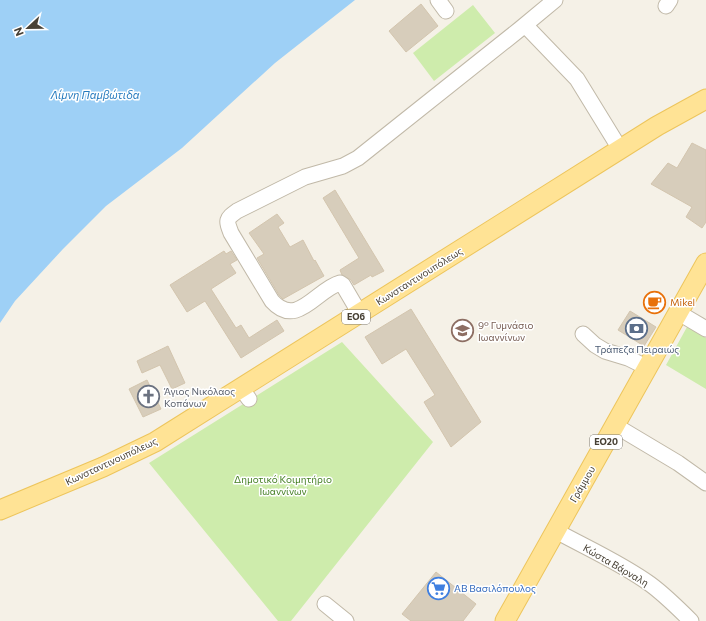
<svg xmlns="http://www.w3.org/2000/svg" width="706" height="621" viewBox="0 0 706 621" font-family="Commissioner,sans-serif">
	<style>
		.green { fill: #ceecac }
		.water { fill: #9ed0f6 }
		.building { fill: #d7cdbb; stroke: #d3c5ae }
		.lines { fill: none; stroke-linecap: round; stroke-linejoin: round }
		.minor-casing { stroke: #c1b9a8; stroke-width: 17 }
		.major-casing { stroke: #edc55c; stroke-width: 21 }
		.minor { stroke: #fff; stroke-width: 15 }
		.major { stroke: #ffe395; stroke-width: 19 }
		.labels { text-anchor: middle; stroke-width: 3; stroke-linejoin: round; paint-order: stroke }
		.shield { fill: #fff; stroke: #7f7a72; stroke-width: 1 }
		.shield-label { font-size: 9px; font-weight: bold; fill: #484135 }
		.street-label { font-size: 10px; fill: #484135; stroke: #fff }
		.food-label { font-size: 10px; fill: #c56008; stroke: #fff; text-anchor: start }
		.education-label { font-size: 10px; fill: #785e54; stroke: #fff; text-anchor: start }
		.service-label { font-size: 10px; fill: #4e5e75; stroke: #fff }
		.worship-label { font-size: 10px; fill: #5b616d; stroke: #fff; text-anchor: start }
		.park-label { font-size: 10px; fill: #447f23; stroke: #fff }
		.shop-label { font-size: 10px; fill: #366cbe; stroke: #fff; text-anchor: start }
		.water-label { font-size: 11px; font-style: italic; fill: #257abe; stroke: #fff }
	</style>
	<rect width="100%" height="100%" fill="#f5f1e7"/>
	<path class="green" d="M473,5L495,33L434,81L413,53Z
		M687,327L706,338V389L666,365Z
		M342,342L433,442L291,621H278L149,463Z"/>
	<path class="water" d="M0,0H355L275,63L182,148L106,206L63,249L15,301L0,323Z"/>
	<path class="building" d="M421,4L438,26L406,52L389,31Z
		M692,143L706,150V222L702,228L686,217L692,207L651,184L668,163L677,168Z
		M335,190L384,271L372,277L371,275L354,285L351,280L342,275L340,270L359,258L323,198Z
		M277,214L284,223L278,227L290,247L303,240L314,261L315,260L324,276L283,299L279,295L257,258L264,254L249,233Z
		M224,251L226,254L231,251L237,260L230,264L236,273L211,289L236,328L241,325L249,338L277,320L284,331L241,358L205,301L187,312L170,285Z
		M411,309L481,422L451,447L424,402L435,395L406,349L382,364L365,337Z
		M630,311L656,327L644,346L618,330Z
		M168,346L185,383L172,389L160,365L142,373L137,361Z
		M147,380L161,409L143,417L129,389Z
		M436,572L476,604L463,621H411L402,614Z"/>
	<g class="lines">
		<defs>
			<path id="minor" d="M438,0L446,11
				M666,6L670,0
				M525,25L577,79L620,149
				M679,313L706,329
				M360,314L343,285L340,283C317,289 297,329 272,301L231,233C226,220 226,219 237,211L305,177L343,166L358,158L520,29L555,0
				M583,334L595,345L605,351L628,358L648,368
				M241,388L249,399
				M616,426L678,463L706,483
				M556,531C587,548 621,563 650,584C665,595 678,608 691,621
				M325,604L346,621"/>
			<path id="major" d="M0,510L103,467L155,442L657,126L706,99
				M505,621L706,263"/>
		</defs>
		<use href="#minor" class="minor-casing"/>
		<use href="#major" class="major-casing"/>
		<use href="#minor" class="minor"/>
		<use href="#major" class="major"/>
	</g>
	<defs>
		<symbol id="cafe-ring" viewBox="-11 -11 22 22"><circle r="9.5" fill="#fff" stroke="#e8710a" stroke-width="1.5"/><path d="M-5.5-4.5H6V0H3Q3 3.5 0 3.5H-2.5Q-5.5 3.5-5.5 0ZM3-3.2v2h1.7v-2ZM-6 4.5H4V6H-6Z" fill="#e8710a"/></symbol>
		<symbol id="bank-ring" viewBox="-11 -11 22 22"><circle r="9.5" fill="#fff" stroke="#5c6f8a" stroke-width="1.5"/><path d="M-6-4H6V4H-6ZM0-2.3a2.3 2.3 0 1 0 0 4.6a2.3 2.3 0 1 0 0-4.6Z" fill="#5c6f8a"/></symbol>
		<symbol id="school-ring" viewBox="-11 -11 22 22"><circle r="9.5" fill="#fff" stroke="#8d6e63" stroke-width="1.5"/><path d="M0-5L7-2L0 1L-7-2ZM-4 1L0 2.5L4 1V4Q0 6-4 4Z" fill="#8d6e63"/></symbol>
		<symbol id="church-ring" viewBox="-11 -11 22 22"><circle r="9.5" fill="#fff" stroke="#6b7280" stroke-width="1.5"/><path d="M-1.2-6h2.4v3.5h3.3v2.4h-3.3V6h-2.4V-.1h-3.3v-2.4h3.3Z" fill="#6b7280"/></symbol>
		<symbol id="supermarket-ring" viewBox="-11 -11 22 22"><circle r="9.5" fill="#fff" stroke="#3f7fe0" stroke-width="1.5"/><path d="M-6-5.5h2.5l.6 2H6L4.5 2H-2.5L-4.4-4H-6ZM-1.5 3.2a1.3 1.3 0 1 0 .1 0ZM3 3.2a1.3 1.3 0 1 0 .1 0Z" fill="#3f7fe0"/></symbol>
	</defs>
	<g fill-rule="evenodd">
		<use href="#cafe-ring" x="642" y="290" width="25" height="25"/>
		<use href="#bank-ring" x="624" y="316" width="25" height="25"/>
		<use href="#school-ring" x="450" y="318" width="25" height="25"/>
		<use href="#church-ring" x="136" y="384" width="25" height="25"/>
		<use href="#supermarket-ring" x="426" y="576" width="25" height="25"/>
	</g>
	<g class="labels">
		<g class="shield">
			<rect x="342" y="310" width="28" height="14" rx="3"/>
			<rect x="590" y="435" width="32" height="14" rx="3"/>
		</g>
		<g class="shield-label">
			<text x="356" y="320">ΕΟ6</text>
			<text x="606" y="445">ΕΟ20</text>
		</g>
		<g class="street-label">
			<text transform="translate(419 276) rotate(-32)" y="4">Κωνσταντινουπόλεως</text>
			<text transform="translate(111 461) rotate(-25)" y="4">Κωνσταντινουπόλεως</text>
			<text transform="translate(582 484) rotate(-60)" y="4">Γράμμου</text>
			<text transform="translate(616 565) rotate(30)" y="4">Κώστα Βάρναλη</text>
		</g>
		<g class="food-label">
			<text x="670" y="306">Mikel</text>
		</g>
		<g class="education-label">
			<text x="478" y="329">9° Γυμνάσιο<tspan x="478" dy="12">Ιωαννίνων</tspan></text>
		</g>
		<g class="service-label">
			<text x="637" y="353">Τράπεζα Πειραιώς</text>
		</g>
		<g class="worship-label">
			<text x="164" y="395">Άγιος Νικόλαος<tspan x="164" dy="12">Κοπάνων</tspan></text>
		</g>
		<g class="park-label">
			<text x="283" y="483">Δημοτικό Κοιμητήριο<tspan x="283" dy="12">Ιωαννίνων</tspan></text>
		</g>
		<g class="shop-label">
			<text x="454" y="592">ΑΒ Βασιλόπουλος</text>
		</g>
		<g class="water-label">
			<text x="95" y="99">Λίμνη Παμβώτιδα</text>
		</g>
	</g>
	<g transform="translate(28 28) rotate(248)" stroke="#ffffff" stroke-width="3" paint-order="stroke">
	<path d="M0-3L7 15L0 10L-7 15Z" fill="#484135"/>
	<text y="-6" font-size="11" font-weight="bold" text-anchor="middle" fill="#484135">N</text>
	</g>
</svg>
